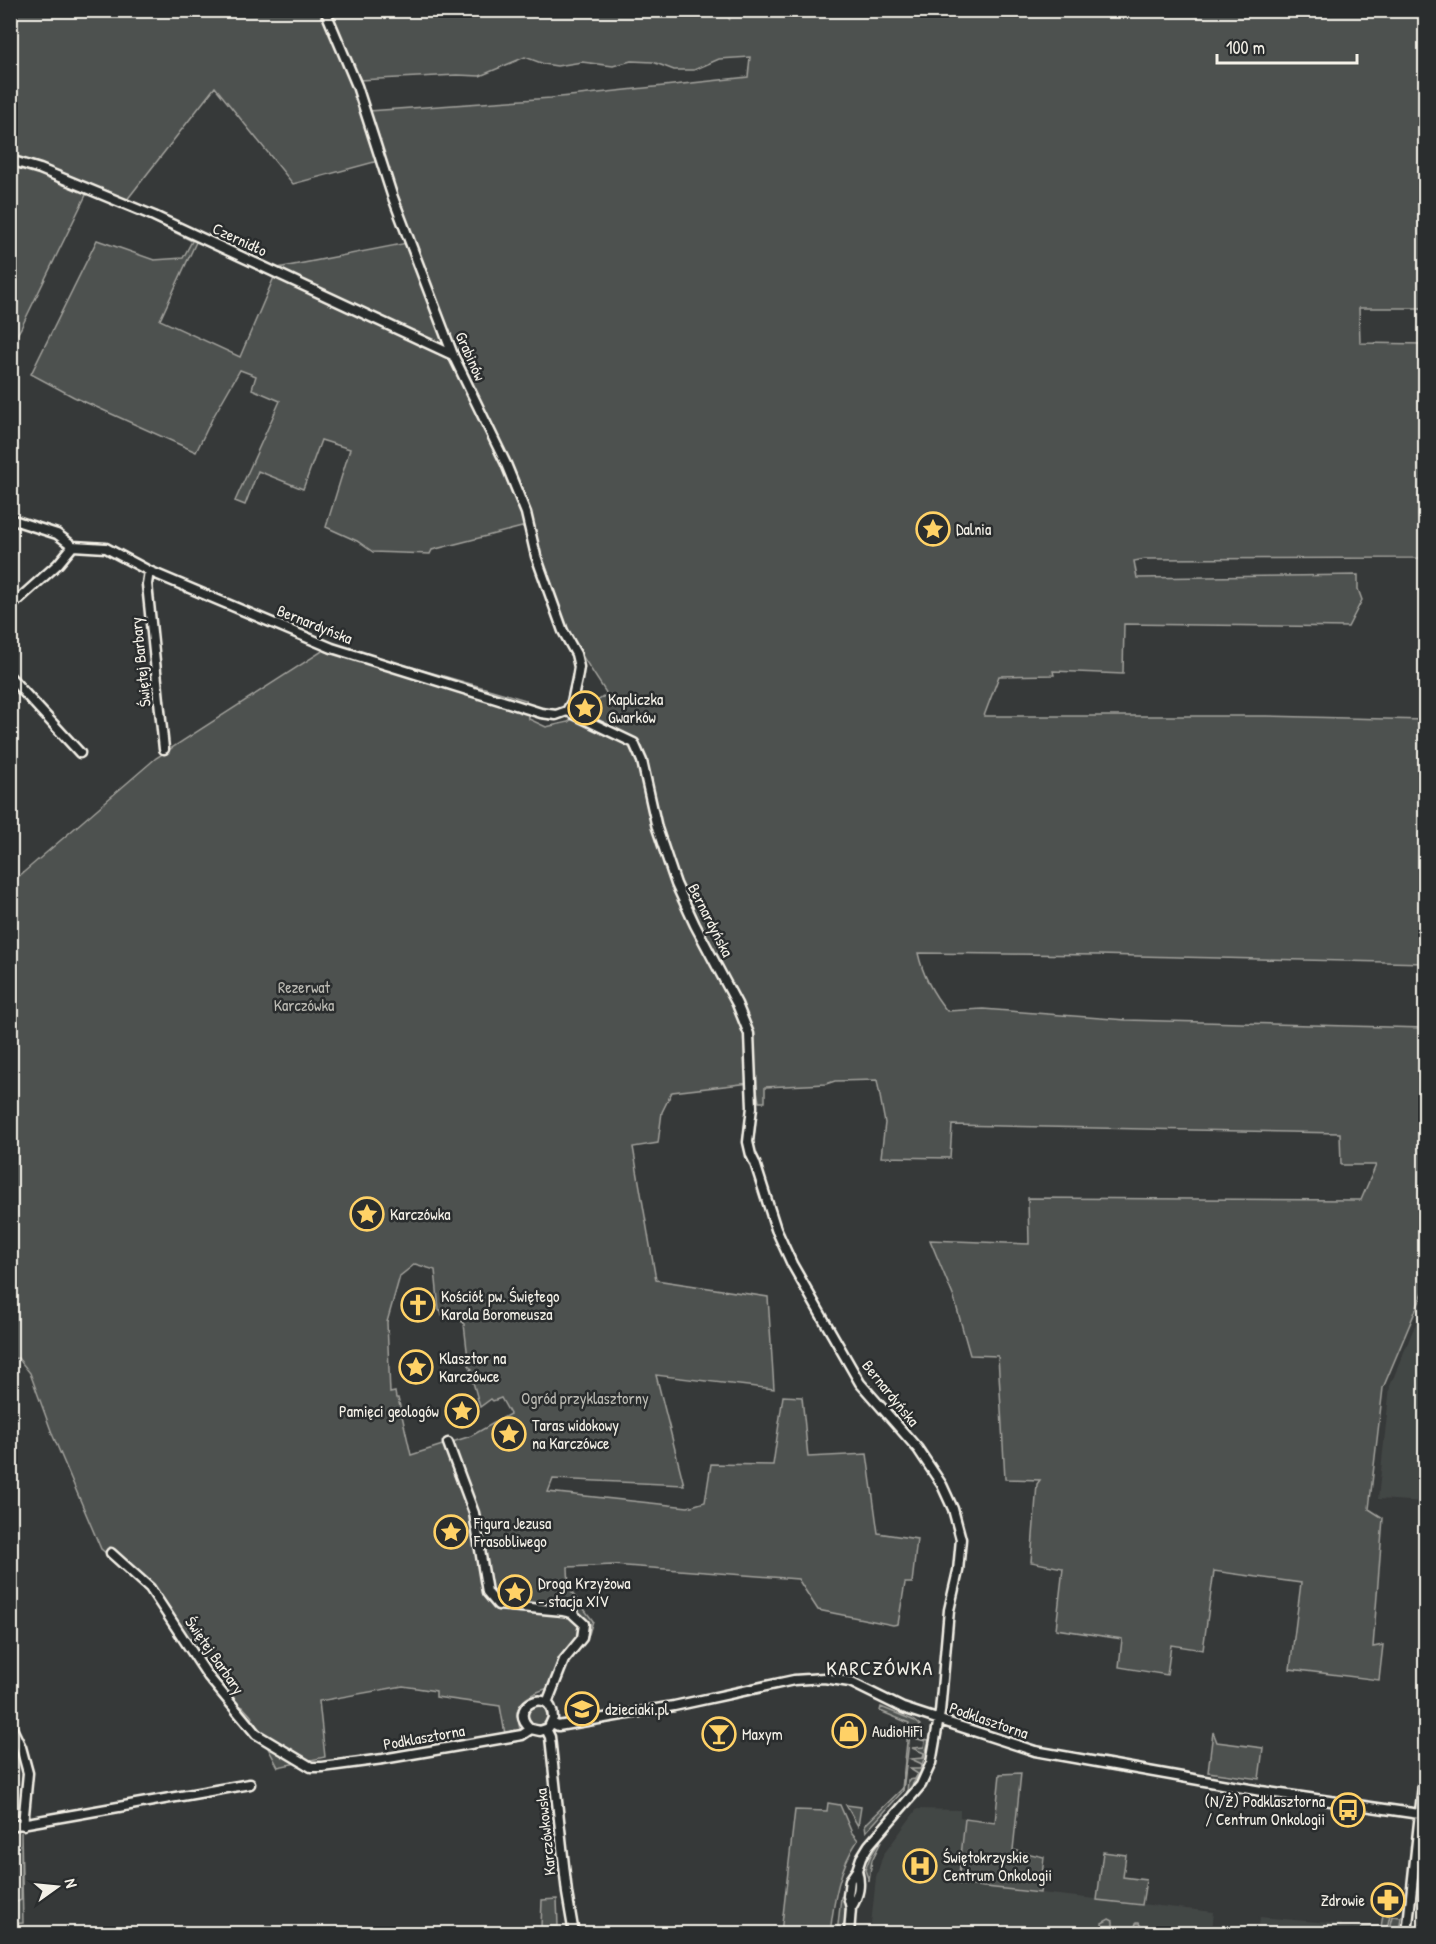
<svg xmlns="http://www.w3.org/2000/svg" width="1436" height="1944" viewBox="0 0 1436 1944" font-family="'Patrick Hand',sans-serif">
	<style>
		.built { fill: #434645 }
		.green { fill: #4e514f; stroke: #a1a19c; stroke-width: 1.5; fill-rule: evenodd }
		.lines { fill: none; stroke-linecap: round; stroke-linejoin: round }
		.street-casing { stroke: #f4f1e8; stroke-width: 13 }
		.street { stroke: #2a2d2e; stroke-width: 8 }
		.labels { text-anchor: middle; stroke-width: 5; stroke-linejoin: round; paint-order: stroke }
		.street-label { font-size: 16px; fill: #f4f1e8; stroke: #2a2d2e }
		.poi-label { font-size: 16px; fill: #f4f1e8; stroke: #2a2d2e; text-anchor: start }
		.park-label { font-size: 16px; fill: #bab9b2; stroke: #2a2d2e }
		.quarter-label { font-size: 20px; letter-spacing: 1.5px; fill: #f4f1e8; stroke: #2a2d2e }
	</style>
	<rect width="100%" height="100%" fill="#363939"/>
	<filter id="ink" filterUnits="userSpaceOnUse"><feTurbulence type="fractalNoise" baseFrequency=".0167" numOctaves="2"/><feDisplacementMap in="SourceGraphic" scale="12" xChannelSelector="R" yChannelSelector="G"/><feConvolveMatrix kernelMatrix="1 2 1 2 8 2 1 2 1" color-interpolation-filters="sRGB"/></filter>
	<g filter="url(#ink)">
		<path class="built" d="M1425,1301V1502L1378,1499L1390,1386Z
			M917,1809L960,1810V1817L965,1818L959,1884L1214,1912L1212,1933H1217L870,1934L876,1877L883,1855Z
			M1260,1917L1341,1924V1927L1352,1928L1376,1926L1398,1928L1397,1934H1258Z"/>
		<path class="green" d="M723,10L730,20L726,11H1425V308H1359L1360,343L1425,344V555L1419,558L1145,559L1134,561L1137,578L1358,575V589L1362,600L1348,627L1124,624L1123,674L1053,671L1054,675L999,676L984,716H1266L1425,720V963L1098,955L918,953C923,976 932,993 947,1011L983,1009L1126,1020L1425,1028V1288L1383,1388L1369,1509L1383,1518L1373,1647L1383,1645L1379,1680L1290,1669L1301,1583L1214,1571L1203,1650L1171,1645L1167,1675L1119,1667L1122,1639L1056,1629L1063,1568L1031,1562L1037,1484L1040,1480L1005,1479L998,1356L970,1355L954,1298L930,1240L1029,1244L1028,1198L1361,1200L1376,1165H1341L1340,1133L952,1125L950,1158L881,1157L885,1123L877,1080L835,1081L826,1084L765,1087V1102H759L756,1083L752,1037L683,887L668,849L655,833L733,1002L746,1034L750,1083L672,1092L662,1112L658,1143L633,1147L656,1280L768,1297L774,1389L656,1375L684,1485L553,1479L548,1492L688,1507L705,1502L711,1464L773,1465L783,1396L802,1397L808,1457L867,1454L878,1533L917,1539L912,1583H905L898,1624L893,1625L818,1610L798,1579L613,1565L568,1567L569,1589L593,1621L589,1634H587L586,1622L580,1626C581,1641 566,1647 559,1659C555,1668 552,1678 548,1688C524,1696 514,1703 520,1730L505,1734L500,1706L436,1697V1691L403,1686L319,1701L325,1757L278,1767L251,1716L243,1707L226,1698L212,1675L153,1591L101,1549L53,1436L30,1373L18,1358L11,1359L10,884L156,758L333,644L526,700L529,719L546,727L568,722L607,694L566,631L541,557L532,523L453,348L393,187L369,111L551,98L748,77L750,57L719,59L694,70H674L653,62L631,61L613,66L582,62L557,66L544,64L525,57L480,76L457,75L359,80L328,11ZM415,1264L435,1270L439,1310H441L442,1315L454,1313L464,1324L469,1367L472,1369L470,1370L471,1382H473L480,1407L491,1399L493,1401L501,1398L510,1414L471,1436L411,1455L398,1398H396L395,1392L390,1393L387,1322L400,1276Z
			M10,11H322L351,78L378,161L293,184L215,87L126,201L11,156Z
			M10,161L87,193L21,328L11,345Z
			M136,213L197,240L160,320L240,357L275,275L450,357L503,463L526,526L432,550L430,554L373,552L357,541L326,527L350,449L321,440L303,489L258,471L245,505L235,501L280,401L252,389L256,376L240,370L212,419L196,452L74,397L31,374L97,240L154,260L183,258L192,241Z
			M407,243L445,343L444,346L277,271L278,268Z
			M528 1715a10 10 0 1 1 20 0a10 10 0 1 1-20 0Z
			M881,1707L915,1721L920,1725L918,1731L910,1734L903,1791L866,1832L865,1825L902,1789L909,1723L880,1711Z
			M1213,1732L1217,1742L1263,1748L1259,1779L1208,1772Z
			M914,1738L929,1740L920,1773L907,1793L908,1780L915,1779L918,1774L910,1769H920L922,1764L911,1759L923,1758L924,1753L912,1748L924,1747L925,1741Z
			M1021,1773L1013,1850L1044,1857L1040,1893L958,1884L965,1819L995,1823L1000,1774Z
			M828,1803L840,1805L852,1833L858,1840C839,1868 834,1900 830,1933H781L795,1810L827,1811Z
			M846,1805L861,1807L858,1826Z
			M21,1832L23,1923L11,1924V1900L17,1902L21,1900Z
			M880,1841L881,1842L872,1860L869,1881L865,1870L871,1855Z
			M1103,1852L1126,1855L1123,1877L1146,1880L1142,1905L1097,1900Z
			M846,1894L844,1933L837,1934L841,1897Z
			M557,1899L558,1926L541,1927L542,1900Z
			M1383,1915H1390L1386,1933H1361L1362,1927H1381Z
			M1392,1916L1401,1917L1399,1933H1388Z
			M1109,1919L1113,1921V1927L1134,1930L1136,1923H1139L1142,1929V1933H1112L1110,1930L1103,1932L1102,1923Z"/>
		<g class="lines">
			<defs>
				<path id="street" d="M325,10L357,86L392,195L453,355L506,464L526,513L536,556L563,631L576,654L579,667L577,679L572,702L567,711
					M10,160L40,169L154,216L453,355
					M10,519L57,534L73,546L106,548L149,571L332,648L541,713L556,715L567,711L634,743L642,761L657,828L676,884L695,925L737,1004L749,1034L752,1107L748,1142L751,1155L755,1163L776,1229L792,1264L860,1383L918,1449L942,1485L953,1509L961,1539L958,1571L949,1610L940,1712L931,1763L921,1785L869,1845L861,1858L857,1870L850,1880L848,1896L851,1908L849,1934
					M149,571L147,584L164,749
					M10,607L58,564L73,546
					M10,677L80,753
					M448,1443L474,1513L487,1592L498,1605L563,1611L572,1613L584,1624L582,1638L564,1660L547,1703
					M111,1553L150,1588L208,1676L256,1734L311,1767H322L383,1759L522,1735L531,1729L540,1731L546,1729
					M552,1723L558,1726L674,1706L794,1680L824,1678L850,1682L903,1708L1035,1751L1261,1791L1426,1815
					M10,1724L21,1747L28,1773L23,1825
					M531,1729C504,1708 552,1683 553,1718L549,1727
					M546,1729L550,1737L567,1893L574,1934
					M10,1826L250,1784
					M851,1908C859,1895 861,1885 857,1870
					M1407,1934L1426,1757"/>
			</defs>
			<use href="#street" class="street-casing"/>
			<use href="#street" class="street"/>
		</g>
	</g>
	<defs>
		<symbol id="sight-ring" viewBox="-11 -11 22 22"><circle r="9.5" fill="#2a2d2e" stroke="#ffd166" stroke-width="1.5"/><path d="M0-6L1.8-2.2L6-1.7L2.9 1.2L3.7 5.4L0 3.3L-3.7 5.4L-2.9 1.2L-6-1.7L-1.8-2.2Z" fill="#ffd166"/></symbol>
		<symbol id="church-ring" viewBox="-11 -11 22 22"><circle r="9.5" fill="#2a2d2e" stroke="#ffd166" stroke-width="1.5"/><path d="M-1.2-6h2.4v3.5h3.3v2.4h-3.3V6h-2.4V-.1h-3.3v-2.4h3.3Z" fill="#ffd166"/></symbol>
		<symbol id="school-ring" viewBox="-11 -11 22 22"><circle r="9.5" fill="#2a2d2e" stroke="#ffd166" stroke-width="1.5"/><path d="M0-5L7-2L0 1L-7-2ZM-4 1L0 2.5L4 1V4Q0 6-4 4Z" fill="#ffd166"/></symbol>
		<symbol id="shop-ring" viewBox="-11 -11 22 22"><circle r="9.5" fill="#2a2d2e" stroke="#ffd166" stroke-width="1.5"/><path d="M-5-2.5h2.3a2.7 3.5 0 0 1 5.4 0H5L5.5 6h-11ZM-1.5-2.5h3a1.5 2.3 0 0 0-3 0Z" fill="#ffd166"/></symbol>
		<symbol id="bar-ring" viewBox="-11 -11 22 22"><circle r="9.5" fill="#2a2d2e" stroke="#ffd166" stroke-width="1.5"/><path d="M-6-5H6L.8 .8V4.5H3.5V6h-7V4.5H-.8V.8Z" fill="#ffd166"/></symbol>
		<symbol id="bus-ring" viewBox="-11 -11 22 22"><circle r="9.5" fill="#2a2d2e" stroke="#ffd166" stroke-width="1.5"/><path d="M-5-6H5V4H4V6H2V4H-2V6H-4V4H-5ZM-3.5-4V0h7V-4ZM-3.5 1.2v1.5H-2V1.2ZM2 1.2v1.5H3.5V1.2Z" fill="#ffd166"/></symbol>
		<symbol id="hospital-ring" viewBox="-11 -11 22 22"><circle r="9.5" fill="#2a2d2e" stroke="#ffd166" stroke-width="1.5"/><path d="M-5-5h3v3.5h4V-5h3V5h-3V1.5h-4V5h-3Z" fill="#ffd166"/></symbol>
		<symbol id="pharmacy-ring" viewBox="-11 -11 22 22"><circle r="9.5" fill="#2a2d2e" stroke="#ffd166" stroke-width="1.5"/><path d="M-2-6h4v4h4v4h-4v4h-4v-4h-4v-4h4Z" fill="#ffd166"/></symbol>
	</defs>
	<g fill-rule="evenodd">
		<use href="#sight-ring" x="914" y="510" width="38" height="38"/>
		<use href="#sight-ring" x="566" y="689" width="38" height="38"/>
		<use href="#sight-ring" x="348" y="1195" width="38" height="38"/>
		<use href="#church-ring" x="399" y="1286" width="38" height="38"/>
		<use href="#sight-ring" x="397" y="1348" width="38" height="38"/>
		<use href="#sight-ring" x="443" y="1392" width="38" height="38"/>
		<use href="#sight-ring" x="490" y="1415" width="38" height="38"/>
		<use href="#sight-ring" x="432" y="1513" width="38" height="38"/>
		<use href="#sight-ring" x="496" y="1573" width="38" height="38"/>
		<use href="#school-ring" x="563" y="1690" width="38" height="38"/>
		<use href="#shop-ring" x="830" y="1712" width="38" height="38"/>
		<use href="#bar-ring" x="700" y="1715" width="38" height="38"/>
		<use href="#bus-ring" x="1329" y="1791" width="38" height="38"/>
		<use href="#hospital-ring" x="901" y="1847" width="38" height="38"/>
		<use href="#pharmacy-ring" x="1369" y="1881" width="38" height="38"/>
	</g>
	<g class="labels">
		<g class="street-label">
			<text transform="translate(240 239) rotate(25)" y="6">Czernidło</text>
			<text transform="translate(471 356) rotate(66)" y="6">Grabinów</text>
			<text transform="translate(315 624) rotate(22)" y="6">Bernardyńska</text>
			<text transform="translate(140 662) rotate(-96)" y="6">Świętej Barbary</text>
			<text transform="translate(711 920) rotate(63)" y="6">Bernardyńska</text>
			<text transform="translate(891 1393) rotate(51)" y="6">Bernardyńska</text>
			<text transform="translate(215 1655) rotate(55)" y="6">Świętej Barbary</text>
			<text transform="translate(989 1720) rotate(19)" y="6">Podklasztorna</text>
			<text transform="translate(424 1737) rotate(-10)" y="6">Podklasztorna</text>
			<text transform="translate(545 1832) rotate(-96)" y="6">Karczówkowska</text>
		</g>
		<g class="poi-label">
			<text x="956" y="535">Dalnia</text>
			<text x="608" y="705">Kapliczka<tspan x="608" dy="18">Gwarków</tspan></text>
			<text x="390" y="1220">Karczówka</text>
			<text x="441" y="1302">Kościół pw. Świętego<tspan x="441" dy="18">Karola Boromeusza</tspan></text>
			<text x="439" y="1364">Klasztor na<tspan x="439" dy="18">Karczówce</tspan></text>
			<text x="439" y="1417" text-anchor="end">Pamięci geologów</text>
			<text x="532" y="1431">Taras widokowy<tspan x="532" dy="18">na Karczówce</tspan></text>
			<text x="474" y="1529">Figura Jezusa<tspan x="474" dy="18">Frasobliwego</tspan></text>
			<text x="538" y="1589">Droga Krzyżowa<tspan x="538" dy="18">- stacja XIV</tspan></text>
			<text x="605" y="1715">dzieciaki.pl</text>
			<text x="872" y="1737">AudioHiFi</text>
			<text x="742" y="1740">Maxym</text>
			<text x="1325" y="1807" text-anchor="end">(N/Ż) Podklasztorna<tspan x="1325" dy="18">/ Centrum Onkologii</tspan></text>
			<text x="943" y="1863">Świętokrzyskie<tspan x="943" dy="18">Centrum Onkologii</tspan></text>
			<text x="1365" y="1906" text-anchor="end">Zdrowie</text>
		</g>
		<g class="park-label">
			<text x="304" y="993">Rezerwat<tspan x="304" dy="18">Karczówka</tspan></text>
			<text x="585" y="1404">Ogród przyklasztorny</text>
		</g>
		<g class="quarter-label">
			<text x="880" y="1675">KARCZÓWKA</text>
		</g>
	</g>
	<rect width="1436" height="1944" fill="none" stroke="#2a2d2e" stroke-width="36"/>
	<rect x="18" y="18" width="1400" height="1908" fill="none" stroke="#f4f1e8" stroke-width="2" filter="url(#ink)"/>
	<g transform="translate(57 1887) rotate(75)" stroke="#2a2d2e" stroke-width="4.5" paint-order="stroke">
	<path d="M0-4.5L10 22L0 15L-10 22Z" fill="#f4f1e8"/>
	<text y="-9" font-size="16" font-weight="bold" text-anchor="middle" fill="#f4f1e8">N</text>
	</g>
	<path d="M1217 54v9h140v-9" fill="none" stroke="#f4f1e8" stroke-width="3"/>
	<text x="1226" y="54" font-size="18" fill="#f4f1e8" stroke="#2a2d2e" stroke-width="4.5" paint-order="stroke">100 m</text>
</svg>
